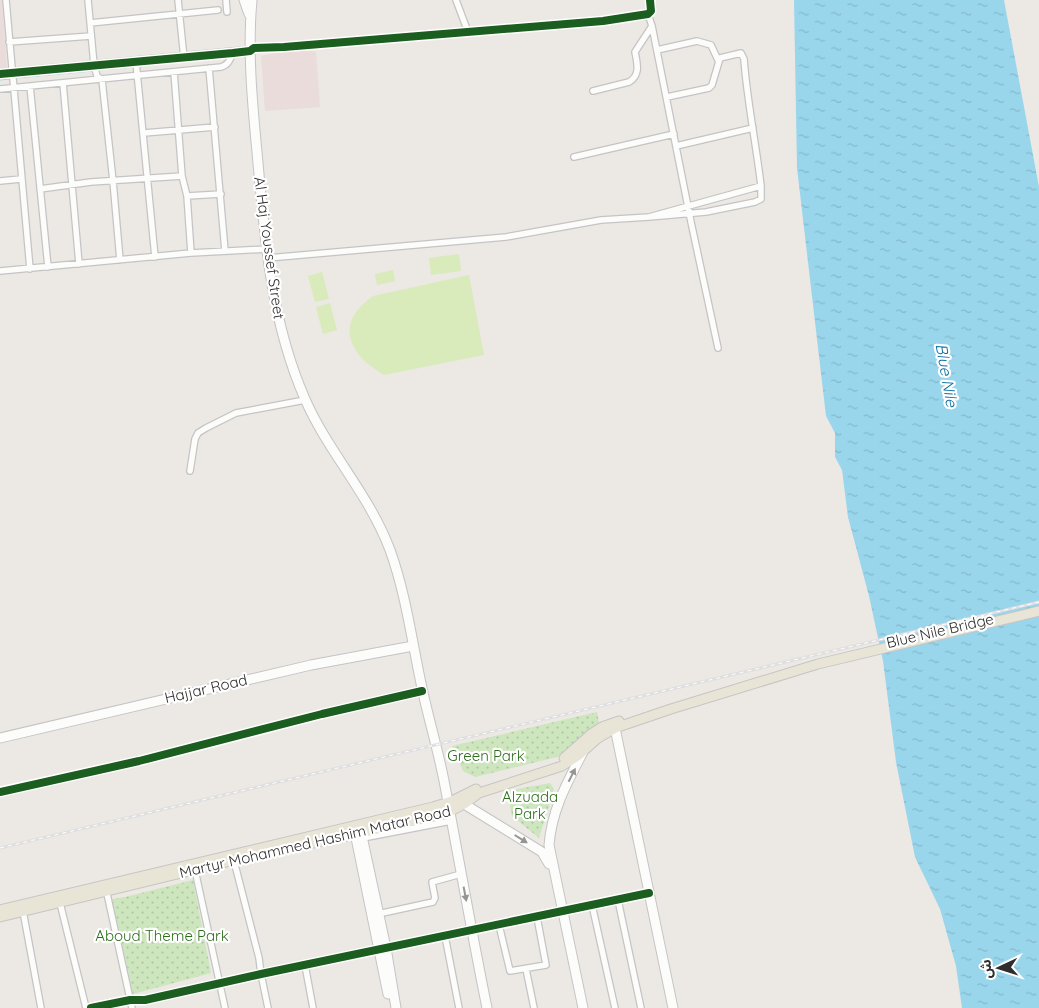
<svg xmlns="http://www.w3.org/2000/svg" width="1039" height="1008" viewBox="0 0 1039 1008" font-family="Quicksand,'Noto Sans Arabic',sans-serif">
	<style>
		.medical { fill: #e9dcdb }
		.park { fill: url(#park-dots) }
		.pitch { fill: #d9eabb }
		.water { fill: url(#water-ripples) }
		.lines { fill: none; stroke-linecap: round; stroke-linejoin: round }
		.stream { stroke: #99d6ec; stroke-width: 1 }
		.street-casing { stroke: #c5c4c5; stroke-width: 8 }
		.secondary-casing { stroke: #c5c4c5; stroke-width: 11 }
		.primary-casing { stroke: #c6c5c4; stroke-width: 11 }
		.street { stroke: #fcfcfb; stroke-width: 5.5 }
		.secondary { stroke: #fcfcfb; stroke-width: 9 }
		.primary { stroke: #e8e4d6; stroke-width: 9 }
		.rail-casing { stroke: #dfdfe1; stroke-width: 3 }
		.rail { stroke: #fff; stroke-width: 1; stroke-dasharray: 4; stroke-linecap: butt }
		.cycleway-casing { stroke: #fff; stroke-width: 11 }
		.cycleway { stroke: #1b5e20; stroke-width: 8 }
		.oneway { fill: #959594 }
		.labels { text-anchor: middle; stroke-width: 4.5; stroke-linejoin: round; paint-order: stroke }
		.street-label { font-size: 15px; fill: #2e2e2e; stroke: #fff }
		.park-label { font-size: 15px; fill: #2c6e1b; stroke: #fff }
		.water-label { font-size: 16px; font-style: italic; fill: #0d6fa3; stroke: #fff }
	</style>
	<defs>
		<pattern id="park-dots" width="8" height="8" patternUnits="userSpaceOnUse" patternTransform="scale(1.25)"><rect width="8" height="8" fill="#cee6be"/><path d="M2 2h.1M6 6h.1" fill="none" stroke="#b1c6a4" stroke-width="1.8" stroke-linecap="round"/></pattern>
		<pattern id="water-ripples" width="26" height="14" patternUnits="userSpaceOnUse" patternTransform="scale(1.25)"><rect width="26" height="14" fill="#99d6ec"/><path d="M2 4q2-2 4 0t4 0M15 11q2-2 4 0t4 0" fill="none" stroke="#84b8cb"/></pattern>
	</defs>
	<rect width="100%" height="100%" fill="#ece8e4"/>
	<path class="medical" d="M0,0H2L7,68L0,69Z
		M299,49L316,52L320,107L265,111L261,56Z"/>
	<path class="park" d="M597,712L599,722L557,757L475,777L463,771L452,746Z
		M550,783L554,789L539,838L512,816L507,791Z
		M193,880L211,973L133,994L112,899L125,897Z"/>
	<path class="pitch" d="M459,254L461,271L431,275L429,258Z
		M393,270L395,281L377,285L375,274Z
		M322,272L329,299L315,302L308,276Z
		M469,275L484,355L384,375C375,369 363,362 357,352C341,329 353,310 373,296Z
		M330,303L337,330L323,334L316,307Z"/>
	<path class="water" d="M794,0H1004L1039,187V1008H962L956,966L940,909L915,857L896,762L883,661L869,596L848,517L842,470L835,457V433L826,416L797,168Z"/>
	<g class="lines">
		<path class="stream" d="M138,66L225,58
			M99,70L134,67
			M16,78L92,71
			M0,80L10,79"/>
		<defs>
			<path id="street" d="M6,0L30,269
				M88,0L94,65L97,76L102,80L113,181L120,260
				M178,0L184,58
				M226,0L227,12
				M456,0L468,32
				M648,14L652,26L691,222L718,348
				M90,23L218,10
				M9,42L91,36
				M657,50L697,41L711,45L718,60
				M250,51L254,48L284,47L468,32L646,16L651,11L650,0
				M136,62L155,257
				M209,68L225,251
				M174,72L182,176L187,196L191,253
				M63,83L79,264
				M30,86L48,267
				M0,89L221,67C228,65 230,60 233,53
				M593,91L629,82C641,75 637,63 635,52L652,26
				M667,97L709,88L712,85L720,58L741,53L744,59C747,101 756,143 761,186
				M144,133L215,127
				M676,146L753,128
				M574,157L674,134
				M0,181L21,179
				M761,186V199L755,202L706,212L649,217Z
				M40,189L91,182L182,176
				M187,196L221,194
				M268,258L506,237L601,220L649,217
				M0,271L191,253L267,249
				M190,471L195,439L198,433L206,428L236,413L305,400
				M0,792L139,761L322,714L422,691
				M363,838L451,821
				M234,861L259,958L261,974L268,1008
				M195,870L225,1008
				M106,889L132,1008
				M618,900L641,1008
				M60,903L86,1008
				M592,905L615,1008
				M23,911L41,1008
				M378,914L433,902L435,898L432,882L461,874
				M499,925L510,971L546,965L537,917
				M445,936L459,1008
				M305,965L313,1008
				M526,969L534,1008
				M91,1008L130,1000H145L261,974L649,893"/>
			<path id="secondary" d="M244,0L249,14
				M252,0C247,54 253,109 258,163C265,243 272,324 305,399C328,452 369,494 390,550C406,594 412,642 422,688C429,721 439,753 445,786C459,860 472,934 487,1008
				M0,74L250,51
				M615,728L673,1008
				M0,738L311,665L413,646
				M464,804L542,852L549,864
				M360,827L386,948L396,1008
				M354,828L388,994
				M583,1008L549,845C552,809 567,783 583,752"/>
			<path id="primary" d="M564,758L591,734L602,727L619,721
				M0,910L433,807L452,801L476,789
				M0,917L255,855L356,834L449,812L464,804L479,793L562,766L579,755L598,738L615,728L671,709L818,664L1039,611"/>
		</defs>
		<use href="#street" class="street-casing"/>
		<use href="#secondary" class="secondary-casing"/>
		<use href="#primary" class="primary-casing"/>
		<use href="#street" class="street"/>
		<use href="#secondary" class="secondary"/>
		<use href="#primary" class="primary"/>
		<defs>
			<path id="rail" d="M0,848L1039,602"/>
		</defs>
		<use href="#rail" class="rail-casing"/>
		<use href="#rail" class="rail"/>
		<defs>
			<path id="cycleway" d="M0,74L233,53L250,51L254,48L284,47L603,21L648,14L651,11L650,0
				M0,792L139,761L322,714L422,691
				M91,1008L130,1000H145L261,974L649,893"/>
		</defs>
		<use href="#cycleway" class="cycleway-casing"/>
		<use href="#cycleway" class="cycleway"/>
	</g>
	<defs><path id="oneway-solid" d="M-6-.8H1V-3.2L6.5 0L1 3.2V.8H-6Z" transform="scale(1.25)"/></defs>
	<g class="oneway">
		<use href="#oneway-solid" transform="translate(572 775) rotate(-63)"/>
		<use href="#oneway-solid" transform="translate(521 839) rotate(32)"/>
		<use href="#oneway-solid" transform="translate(465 894) rotate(79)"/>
	</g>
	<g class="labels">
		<g class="street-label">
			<text transform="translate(269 248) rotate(82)" y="5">Al Haj Youssef Street</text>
			<text transform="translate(940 631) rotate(-13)" y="5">Blue Nile Bridge</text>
			<text transform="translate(206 689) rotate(-13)" y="5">Hajjar Road</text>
			<text transform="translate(315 842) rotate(-13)" y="5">Martyr Mohammed Hashim Matar Road</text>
		</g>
		<g class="park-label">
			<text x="486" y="761">Green Park</text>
			<text x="530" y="802">Alzuada<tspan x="530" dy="17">Park</tspan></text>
			<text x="162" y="941">Aboud Theme Park</text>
		</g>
		<g class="water-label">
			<text transform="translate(947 375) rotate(80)" y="6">Blue Nile</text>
		</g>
	</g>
	<g transform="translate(999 968) rotate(266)" stroke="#ffffff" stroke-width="4" paint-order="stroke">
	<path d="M0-4L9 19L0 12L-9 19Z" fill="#2e2e2e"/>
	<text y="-8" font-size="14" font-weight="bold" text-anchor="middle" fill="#2e2e2e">ش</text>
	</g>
</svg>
